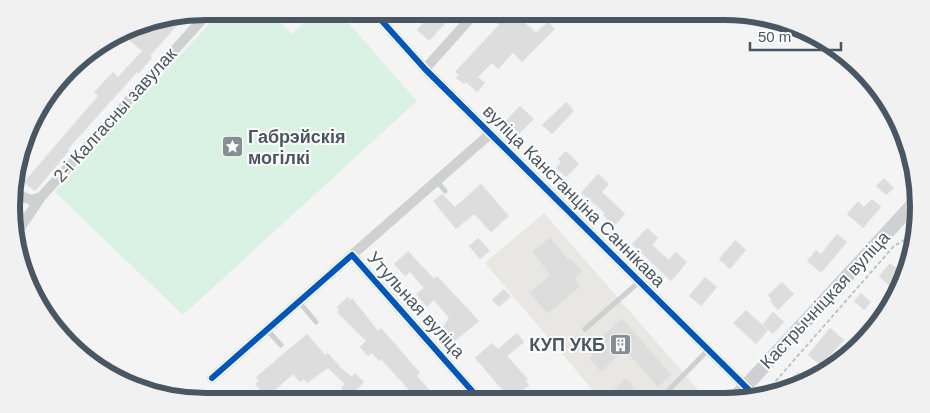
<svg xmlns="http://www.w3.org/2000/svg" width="930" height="413" viewBox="0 0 930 413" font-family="Helvetica,sans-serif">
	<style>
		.commercial { fill: #e8e7e3 }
		.green { fill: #d9f2e3 }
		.building { fill: #ddddde; stroke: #e5e6e7 }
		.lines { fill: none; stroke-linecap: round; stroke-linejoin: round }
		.path { stroke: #bcc7c4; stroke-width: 2; stroke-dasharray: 4 2.5; stroke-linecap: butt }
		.service { stroke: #ced0d2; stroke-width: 5 }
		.minor { stroke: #ced0d2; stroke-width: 10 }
		.secondary { stroke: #ced0d4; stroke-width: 14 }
		.cycleway-casing { stroke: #fff; stroke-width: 9 }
		.cycleway { stroke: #0057b8; stroke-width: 6 }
		.labels { text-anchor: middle; stroke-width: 4; stroke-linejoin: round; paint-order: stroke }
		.street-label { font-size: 18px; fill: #4a5661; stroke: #fff }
		.poi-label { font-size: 18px; font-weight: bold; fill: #4a5661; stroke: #fff; text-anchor: start }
		.rim { fill: none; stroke: #4a5661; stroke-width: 6 }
	</style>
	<rect width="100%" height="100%" fill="#f4f4f4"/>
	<path class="commercial" d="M544,213L707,400L602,401L485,263Z"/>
	<path class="green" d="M221,11H269L292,34L316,11H338L417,101L183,315L55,192Z"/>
	<path class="building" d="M434,11H445L451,17L429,41L417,30Z
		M504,11H512L536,33L548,22L555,29L522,62L513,53L498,69L492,63L478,77L485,83L477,92L466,82L464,84L456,78L459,75L455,72L499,25L495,21Z
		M187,14L150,56L152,58L138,74L137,72L68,149L69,151L35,191L24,182L98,96L94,92L113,72L118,77L142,51L128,39L131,35L127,31L141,23L152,33L166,18Z
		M99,47L80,71L73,66L78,60Z
		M566,102L574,111L552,134L542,125Z
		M520,106L534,119L519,134L506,121Z
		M566,151L579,164L566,177L556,168L561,162L558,159Z
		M598,174L609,184L602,192L625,214L614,226L603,215L605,213L581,193Z
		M884,178L894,188L886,195L876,186Z
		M481,184L509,216L491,232L474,214L456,229L433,201L442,194L455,207Z
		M872,199L881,207L863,228L847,214L858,201L864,207Z
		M647,228L658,238L652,245L669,260L676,252L687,262L671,281L632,244Z
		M837,234L847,242L821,273L807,261L816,250L821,254Z
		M550,237L568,259L570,258L583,272L575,279L581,286L548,314L529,293L550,275L532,252Z
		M478,238L490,251L480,259L469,246Z
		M735,240L746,250L730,269L719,259Z
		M408,251L434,279L437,276L479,321L455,341L443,327L449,318L434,300L427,307L416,294L424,288L410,272L405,276L394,264Z
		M890,263L903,274L891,288L879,276Z
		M705,277L717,287L701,306L689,296Z
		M782,282L794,294L778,310L770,301L772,300L768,295Z
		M504,289L511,296L499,307L492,300Z
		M861,293L871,302L864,310L854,301Z
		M348,297L350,300L352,298L378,331L381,328L420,373L417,376L439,401H419L381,359L379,361L372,353L368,356L360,347L366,341L337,312L339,310L337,307Z
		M746,310L768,330L756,344L733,323Z
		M773,312L784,322L773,334L762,325Z
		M622,318L672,375L658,387L625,350L601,372L589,359L592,356L587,350Z
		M830,328L844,340L821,366L808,355Z
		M517,333L524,342L507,356L528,379L526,381L529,385L511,400L475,358L492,343L498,349Z
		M307,334L325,355L328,353L342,369L352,377L355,373L364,382L350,397L341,388L345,384L328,368L307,383L304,379L300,382L293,374L267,397L255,384L259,381L256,377Z
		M798,372L808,381L798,387L780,392Z
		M626,378L637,391L623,400L613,390Z"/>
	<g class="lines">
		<path class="path" d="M767,391L894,246L913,235"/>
		<path class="service" d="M437,181L445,191
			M300,303L316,322
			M585,329L639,282
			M268,331L281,345
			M659,400L708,350"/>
		<path class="minor" d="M373,11L425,69L757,398
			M425,69L477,11
			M14,193L31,200L41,197
			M14,237L41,197L210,11
			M352,255L490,134
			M212,378L352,255L481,401"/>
		<path class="secondary" d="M733,400L917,200"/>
		<defs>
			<path id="cycleway" d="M373,11L425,69L757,398
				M212,378L352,255L481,401"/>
		</defs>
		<use href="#cycleway" class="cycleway-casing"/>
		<use href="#cycleway" class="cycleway"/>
	</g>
	<defs>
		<symbol id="sight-square" viewBox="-11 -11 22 22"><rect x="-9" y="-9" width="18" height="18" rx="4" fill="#868d94" stroke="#fff"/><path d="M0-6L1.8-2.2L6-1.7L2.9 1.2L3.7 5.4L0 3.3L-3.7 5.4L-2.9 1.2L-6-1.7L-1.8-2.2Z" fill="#fff"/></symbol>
		<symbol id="building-square" viewBox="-11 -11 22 22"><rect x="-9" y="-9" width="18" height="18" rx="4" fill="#868d94" stroke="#fff"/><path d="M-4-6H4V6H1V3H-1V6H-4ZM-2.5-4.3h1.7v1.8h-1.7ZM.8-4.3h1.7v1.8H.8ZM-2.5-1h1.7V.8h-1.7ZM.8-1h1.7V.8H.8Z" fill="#fff"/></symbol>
	</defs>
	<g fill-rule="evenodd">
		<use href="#sight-square" x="220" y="134" width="25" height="25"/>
		<use href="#building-square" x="608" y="332" width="25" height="25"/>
	</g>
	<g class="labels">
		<g class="street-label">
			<text transform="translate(115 115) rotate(-48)" y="6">2-і Калгасны завулак</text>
			<text transform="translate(574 196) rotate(45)" y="6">вуліца Канстанціна Саннікава</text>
			<text transform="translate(825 300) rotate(-47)" y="6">Кастрычніцкая вуліца</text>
			<text transform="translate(416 305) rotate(48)" y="6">Утульная вуліца</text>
		</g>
		<g class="poi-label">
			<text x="248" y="143">Габрэйскія<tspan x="248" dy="21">могілкі</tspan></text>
			<text x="605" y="351" text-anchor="end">КУП УКБ</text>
		</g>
	</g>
	<path d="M0 0H930V413H0ZM206 20H724A186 186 0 0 1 910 206V207A186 186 0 0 1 724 393H206A186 186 0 0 1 20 207V206A186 186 0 0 1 206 20Z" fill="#f1f1f2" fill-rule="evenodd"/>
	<path class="rim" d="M206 20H724A186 186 0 0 1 910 206V207A186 186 0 0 1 724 393H206A186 186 0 0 1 20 207V206A186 186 0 0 1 206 20Z"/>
	<path d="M750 42v8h91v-8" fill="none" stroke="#4a5661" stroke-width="2.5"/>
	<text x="758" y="42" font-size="15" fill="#4a5661" stroke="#ffffff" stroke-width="4" paint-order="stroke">50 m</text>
</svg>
